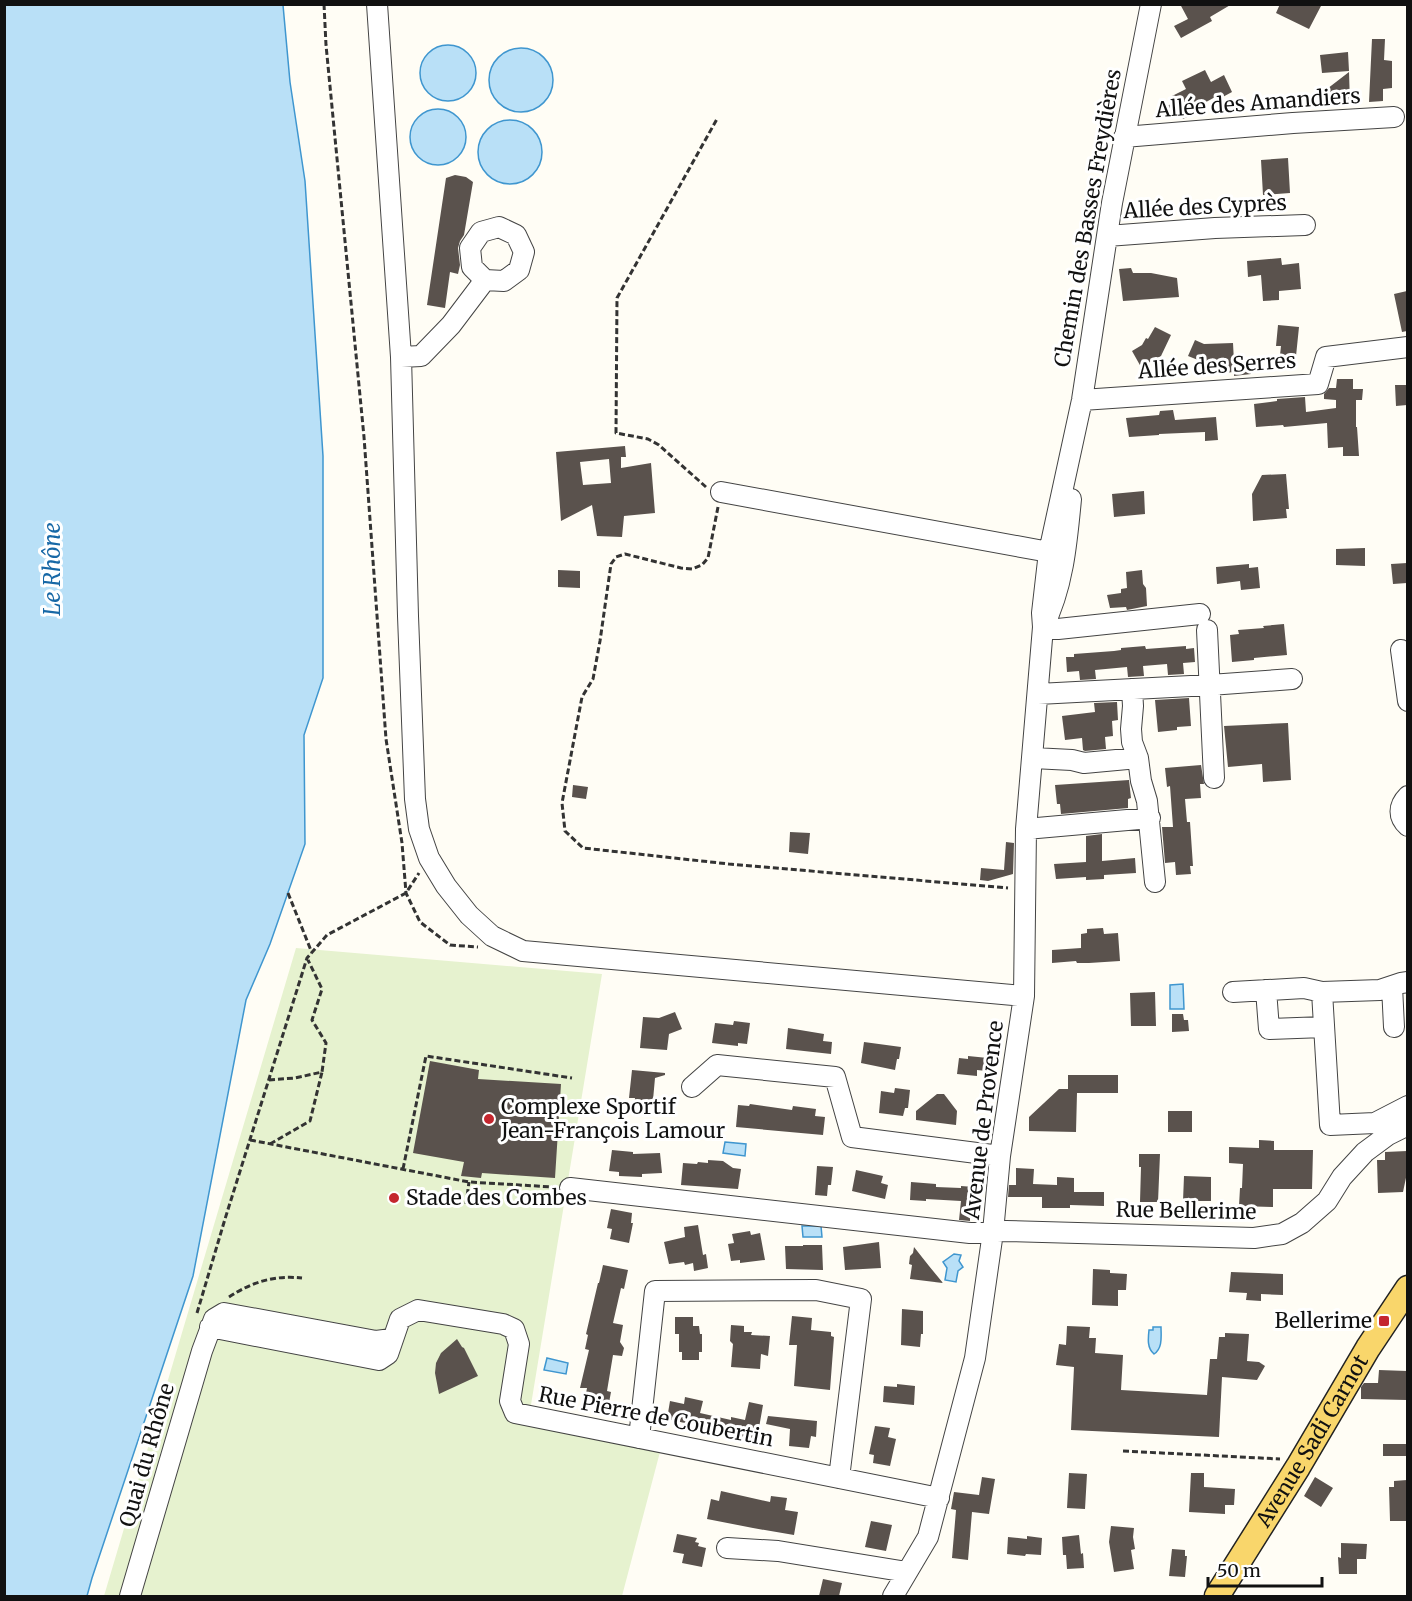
<svg xmlns="http://www.w3.org/2000/svg" width="1412" height="1601" viewBox="0 0 1412 1601" font-family="Merriweather,serif">
	<style>
		.pitch { fill: #e6f2cf }
		.water { fill: #b9e0f7; stroke: #3f96cf; stroke-width: 1.5 }
		.building { fill: #5a524d; fill-rule: evenodd }
		.lines { fill: none; stroke-linecap: round; stroke-linejoin: round }
		.minor-casing { stroke: #444; stroke-width: 22 }
		.major-casing { stroke: #222; stroke-width: 27 }
		.path { stroke: #333; stroke-width: 3; stroke-dasharray: 6 3; stroke-linecap: butt }
		.minor { stroke: #fff; stroke-width: 20 }
		.major { stroke: #f9d66b; stroke-width: 24 }
		.poi-dot { fill: #c4262e; stroke: #fff; stroke-width: 2 }
		.labels { text-anchor: middle; stroke-width: 6; stroke-linejoin: round; paint-order: stroke }
		.street-label { font-size: 21px; fill: #111; stroke: #fff }
		.poi-label { font-size: 21px; fill: #111; stroke: #fff; text-anchor: start }
		.water-label { font-size: 22px; font-style: italic; fill: #1768a6; stroke: #fff }
	</style>
	<rect width="100%" height="100%" fill="#fffdf5"/>
	<path class="pitch" d="M296,948L602,974L528,1423L660,1452L622,1596H104Z"/>
	<path class="water" d="M5,4L283,5L290,82L305,181L323,456V678L304,735L305,844L270,944L246,1000L193,1276L92,1578L87,1596H5Z
		M420 73a28 28 0 1 1 56 0a28 28 0 1 1-56 0Z
		M489 80a32 32 0 1 1 64 0a32 32 0 1 1-64 0Z
		M410 137a28 28 0 1 1 56 0a28 28 0 1 1-56 0Z
		M478 152a32 32 0 1 1 64 0a32 32 0 1 1-64 0Z
		M1183,984L1184,1009H1170V985Z
		M725,1142L746,1144L745,1156L723,1153Z
		M802,1226H821L822,1237H803Z
		M954,1254L961,1255L959,1261L963,1267L958,1271L956,1282L945,1280L947,1268L943,1262Z
		M1153,1327H1161C1161,1336 1163,1348 1154,1354C1147,1348 1148,1339 1149,1330H1153Z
		M547,1358L568,1363L566,1374L544,1370Z"/>
	<path class="building" d="M1180,4H1232L1210,17L1212,21L1181,38L1174,26L1188,19Z
		M1280,4H1322L1309,29L1276,13Z
		M1372,39H1385L1384,60L1392,61V88L1383,89V101L1369,102Z
		M1348,52L1349,71L1322,73L1320,55Z
		M1205,70L1211,82L1224,75L1232,92L1219,99L1217,96L1197,107L1199,111L1183,119L1181,114L1173,118L1167,106L1175,102L1172,96L1186,89L1182,81Z
		M1349,72L1350,103L1323,105V92Z
		M1288,158L1290,193L1263,195L1261,160Z
		M455,175L466,177L473,182L464,235L460,241L458,248L460,265L458,274L450,272L445,308L427,305L446,178Z
		M1281,258L1282,265L1299,263L1301,289L1279,291V300L1263,301L1261,275L1248,277L1247,261Z
		M1131,268L1133,273H1151L1177,278L1179,297L1123,301L1119,269Z
		M1407,291V331L1402,332L1394,294Z
		M1278,325L1299,327L1296,356L1280,355L1281,346H1276Z
		M1155,327L1171,335L1161,356L1141,367L1132,351L1142,345L1146,338L1148,339Z
		M1195,340L1204,344L1233,343L1234,362L1250,360L1251,374L1234,376V372L1199,375L1198,360L1188,356Z
		M1337,379H1353V389H1363L1362,400H1356V427H1357L1359,456H1343V447L1328,448L1327,423L1284,427L1283,425L1256,427L1254,404L1277,401V399L1305,397L1306,412L1336,408V400L1324,399V394L1329,388H1336Z
		M1395,385H1407V405L1396,406Z
		M1173,410L1175,420L1216,417L1218,440L1205,441V432L1159,434V435L1129,437L1126,418L1159,415L1160,411Z
		M625,446L626,457H621V468L651,463L655,513L624,516L622,537L597,536L592,505L561,521L556,452ZM609,459L611,483L583,485L580,462Z
		M1286,474L1289,509H1286L1287,518L1253,521L1252,494L1262,475Z
		M1144,491L1145,514L1114,517L1112,494Z
		M1365,548V566L1336,565V549Z
		M1407,563V583L1393,584L1391,564Z
		M1249,564V568L1258,567L1260,588L1241,590L1240,581L1217,584L1216,567Z
		M558,570L580,571V588L558,587Z
		M1142,570L1143,584L1146,588L1147,606L1127,610L1126,607L1110,608L1107,595L1121,593V589L1127,588L1126,572Z
		M1284,624L1287,655L1254,658V660L1232,662L1230,635L1239,634L1238,630L1264,628L1263,626Z
		M1145,646L1146,649L1186,646V649L1194,648L1195,662L1183,663L1184,674L1168,675L1167,664L1143,666L1144,676L1128,677L1127,667L1095,670L1096,679L1080,680L1079,671L1067,672L1066,657H1074V654L1114,651L1121,650V648Z
		M1189,698L1191,726L1177,727V730L1158,732L1155,700Z
		M1117,702L1118,720L1112,721L1113,736L1105,737L1106,749L1085,751L1083,750L1082,738L1065,740L1062,716L1095,712L1094,703Z
		M1288,723L1291,780L1263,782L1262,764L1228,767L1224,726Z
		M1201,765L1204,784H1200L1201,798L1185,799L1187,822H1190L1193,866H1190L1191,874L1176,875L1175,862L1165,863L1162,827H1173L1170,786L1167,787L1165,768Z
		M1129,780L1131,798L1128,799V808L1061,814L1060,804H1057L1055,785Z
		M573,785L588,787L586,799L572,797Z
		M790,832L810,833L808,854L789,852Z
		M1102,834V861L1135,858L1136,873L1104,875V879L1086,880V877L1056,879L1054,864L1086,862V836Z
		M1006,842L1014,843L1013,874L988,881L980,880L981,868L1004,870Z
		M1103,928L1104,934L1118,933L1120,961L1089,963H1077L1076,961L1052,963V950L1081,948V934L1087,933V929Z
		M1155,992L1156,1026H1131L1130,993Z
		M675,1012L682,1029L669,1034L667,1050L640,1048L643,1017L659,1018Z
		M1172,1014H1183L1184,1020H1188L1189,1031L1172,1032Z
		M734,1021L750,1023L747,1044L738,1043V1046L712,1043L715,1023L733,1025Z
		M788,1028L824,1034L823,1041L832,1042L831,1054L786,1049Z
		M864,1042L901,1047L899,1059H897L895,1070L861,1063Z
		M968,1056L988,1058L987,1071L977,1070V1076L957,1074L959,1058L968,1059Z
		M430,1061L479,1070L478,1079L561,1084L555,1178L482,1173L481,1178L461,1176L464,1162L413,1153Z
		M632,1070L665,1073V1075L655,1078L653,1100H651L649,1116L633,1114L635,1098H629Z
		M1068,1075H1118V1093H1077L1076,1132L1029,1131V1117L1059,1089H1068Z
		M895,1088L910,1090L908,1108H905L903,1116L879,1113L881,1091L894,1093Z
		M937,1094H944L957,1111L956,1125L916,1120V1111Z
		M750,1104L792,1110L793,1106L816,1109L815,1116L825,1117L823,1135L736,1127L738,1105L749,1106Z
		M1168,1111H1192V1132H1168Z
		M1259,1140L1274,1141V1150H1313L1312,1189H1273V1207L1239,1206L1240,1188H1242L1243,1164L1229,1163V1147L1259,1148Z
		M612,1150L633,1152V1154L660,1153L662,1173L642,1174V1177L619,1176V1172L609,1171Z
		M1407,1151V1173L1403,1192L1378,1193L1377,1160H1385V1152Z
		M1139,1154H1160L1158,1202H1140L1141,1167H1139Z
		M708,1160L723,1161L733,1168L741,1169L738,1189L681,1185L683,1163L697,1164L698,1162L708,1163Z
		M817,1166L833,1167L831,1185H828L827,1196L815,1195Z
		M1016,1168L1034,1169L1033,1184L1057,1185V1177L1074,1178V1192H1104V1206L1070,1205V1208H1042V1197H1008L1009,1185H1016Z
		M856,1170L883,1176L881,1183L888,1185L885,1199L852,1191Z
		M1184,1176L1211,1177V1201H1183Z
		M911,1182L936,1184V1187L961,1188V1186L974,1187L973,1193L979,1194L977,1218H970V1221L959,1220L961,1201L926,1199V1201L910,1200Z
		M611,1209L632,1213L631,1223H633L629,1243L610,1239L612,1229L607,1228Z
		M698,1225L703,1255L706,1254L708,1268L694,1271L693,1263L685,1265L684,1262L669,1264L664,1242L685,1237L684,1227Z
		M750,1231L751,1235L760,1233L765,1260L740,1263V1260L731,1261L728,1244L734,1243L732,1234Z
		M879,1242L881,1268L845,1270L843,1247Z
		M803,1245H822L823,1270L786,1269L785,1246H803Z
		M914,1247L929,1266L943,1283L910,1279L912,1265L909,1264L910,1256L913,1253Z
		M603,1265L628,1270L624,1289L621,1288L613,1323L623,1325L620,1342L624,1348L622,1356L613,1355L607,1391L611,1392L608,1408L584,1404L587,1388H580L589,1350L585,1349L588,1335L586,1334L598,1283H599Z
		M1093,1269L1110,1270V1273L1127,1274L1126,1290H1118V1306L1092,1305Z
		M1231,1272L1283,1274V1295L1261,1294V1301L1246,1300L1247,1293L1229,1292Z
		M902,1309L923,1311V1334H921L920,1347L901,1345Z
		M792,1316L812,1318L811,1330L831,1332V1336L834,1337L830,1390L794,1386L797,1345H789Z
		M675,1317H693V1326H699L700,1334H702V1352H699V1360H682V1352H679V1334H675Z
		M731,1325L744,1326V1332H752L751,1335L770,1336L768,1356L761,1354L760,1369L731,1367L733,1344L730,1341Z
		M1067,1326L1090,1327L1089,1338H1096L1095,1353L1123,1355L1121,1390L1207,1395L1210,1359H1217L1219,1337H1225V1333L1249,1334L1247,1361L1259,1362L1265,1366L1257,1380L1222,1377L1219,1437L1071,1430L1074,1367L1056,1365L1059,1344L1066,1345Z
		M457,1339L462,1347L464,1348L478,1376L439,1394L435,1373L436,1363L441,1353Z
		M1379,1370L1407,1371V1400L1361,1399V1387L1364,1383H1378Z
		M897,1384L915,1386L914,1405L883,1402L884,1386L897,1387Z
		M685,1397L703,1401L700,1413L731,1420V1417L745,1420L749,1402L763,1405L757,1439L697,1428L698,1426L667,1419L670,1401L684,1404Z
		M768,1416L817,1421L816,1437L811,1436L809,1448L789,1446L790,1429L766,1424Z
		M875,1426L890,1428L888,1437L896,1439L890,1466L873,1463L874,1455L869,1454Z
		M1383,1444H1407V1456H1383Z
		M1069,1473L1087,1474L1085,1509L1067,1508Z
		M1191,1473H1204V1487L1235,1489L1234,1505H1225V1514L1189,1512Z
		M982,1477L995,1479L989,1514L972,1512L968,1560L952,1558L956,1510L951,1509L954,1492L979,1495Z
		M1315,1477L1333,1488L1321,1507L1304,1496Z
		M1407,1480V1521H1390L1389,1487H1394V1481Z
		M721,1491L770,1502L771,1496L787,1498L785,1510L798,1512L794,1535L753,1528L707,1519L711,1499L719,1501Z
		M871,1521L892,1525L886,1551L865,1547Z
		M1111,1526L1134,1528L1133,1537L1135,1549L1131,1550L1134,1569L1114,1572L1109,1542Z
		M677,1534L697,1538L695,1542L699,1543L698,1546L706,1548L702,1567L682,1563L684,1554L673,1552Z
		M1079,1535L1081,1554L1083,1553L1084,1568L1067,1569L1066,1555H1063L1062,1537Z
		M1027,1536L1042,1538L1041,1555L1026,1554L1025,1556L1007,1554L1008,1537L1027,1539Z
		M1341,1543L1367,1544L1366,1559H1357V1574H1339L1338,1557L1341,1558Z
		M1172,1549L1185,1550V1556H1187L1185,1577L1169,1576Z
		M823,1579L842,1583L839,1596H819Z"/>
	<g class="lines">
		<defs>
			<path id="minor" d="M377,4L401,357L408,616L415,799L419,829L429,858L446,886L469,915L492,936L523,951L1024,996
				M1124,137L1293,123L1394,117
				M499,227L516,235L524,252L519,270L504,281L485,280L472,267L470,248L481,232Z
				M1107,236L1215,228L1305,225
				M401,357L421,356L451,325L485,280
				M1082,400L1318,384L1326,357L1408,347
				M721,492L1049,552
				M1071,499C1067,542 1063,588 1043,627L1058,629L1200,614
				M1207,630L1214,778
				M1401,650L1408,701
				M1132,689L1133,706L1131,729L1132,742L1138,758L1141,781L1147,801L1155,882
				M1038,694L1210,685L1292,679
				M1033,758L1072,760L1084,763L1138,758
				M1408,796C1398,806 1398,817 1408,826
				M1026,829L1150,818
				M1408,982L1401,983L1380,990L1322,992L1330,1125L1375,1123L1408,1106
				M1392,986L1394,1027
				M1266,990L1269,1029L1324,1027
				M1233,992L1304,988L1322,992
				M692,1087L717,1065L835,1077L852,1137L1000,1156
				M570,1188L970,1233L1006,1231L1254,1238L1282,1234L1302,1223L1327,1201L1342,1177L1365,1152L1388,1135L1408,1125
				M210,1327L379,1360L388,1354L400,1319L418,1310L503,1324L514,1329L519,1344L510,1401L515,1413L939,1498
				M639,1438L655,1291L816,1290L861,1299L839,1478
				M727,1548L778,1551L907,1572
				M130,1596L202,1351L214,1319L224,1313L376,1341L392,1339
				M893,1596L928,1537L975,1358L993,1232L1000,1156L1024,996L1026,829L1043,627L1042,613L1049,552L1082,400L1112,203L1151,4"/>
			<g id="major">
				<path id="s1" d="M1217,1596L1298,1467L1368,1348L1408,1288"/>
			</g>
		</defs>
		<use href="#minor" class="minor-casing"/>
		<use href="#major" class="major-casing"/>
		<path class="path" d="M324,4L326,45L364,437L386,739L402,843L406,893L420,922L450,945L478,947
			M706,487L659,445L648,439L616,433L617,298L717,119
			M718,507L708,558L702,565L692,569L681,568L625,554L616,557L611,564L600,641L593,679L582,697L562,803L565,831L583,848L729,864L1008,888
			M288,893L312,953
			M269,1080L295,1078L322,1072L326,1043L312,1020L322,989L308,960
			M250,1140L469,1182L553,1187
			M270,1144L310,1121L322,1072
			M403,1169L426,1056L572,1078
			M466,1204L469,1182
			M229,1297C252,1282 274,1275 302,1278
			M197,1313L225,1219L307,958L327,935L406,893L419,873
			M1123,1451L1280,1459"/>
		<use href="#minor" class="minor"/>
		<use href="#major" class="major"/>
	</g>
	<g class="poi-dot">
		<circle cx="489" cy="1119" r="6"/>
		<circle cx="394" cy="1198" r="6"/>
		<rect x="1378" y="1315" width="12" height="12" rx="3"/>
	</g>
	<g class="labels">
		<g class="street-label">
			<text transform="translate(1258 103) rotate(-4)" y="7">Allée des Amandiers</text>
			<text transform="translate(1205 207) rotate(-3)" y="7">Allée des Cyprès</text>
			<text transform="translate(1088 218) rotate(-80)" y="7">Chemin des Basses Freydières</text>
			<text transform="translate(1217 366) rotate(-4)" y="7">Allée des Serres</text>
			<text transform="translate(984 1120) rotate(-83)" y="7">Avenue de Provence</text>
			<text transform="translate(1186 1211) rotate(1)" y="7">Rue Bellerime</text>
			<text transform="translate(656 1417) rotate(11)" y="7">Rue Pierre de Coubertin</text>
			<text dy="7" stroke="none"><textPath href="#s1" startOffset="182">Avenue Sadi Carnot</textPath></text>
			<text transform="translate(147 1455) rotate(-74)" y="7">Quai du Rhône</text>
		</g>
		<g class="poi-label">
			<text x="501" y="1114">Complexe Sportif<tspan x="501" dy="24">Jean-François Lamour</tspan></text>
			<text x="406" y="1205">Stade des Combes</text>
			<text x="1372" y="1328" text-anchor="end">Bellerime</text>
		</g>
		<g class="water-label">
			<text transform="translate(52 569) rotate(-90)" y="8">Le Rhône</text>
		</g>
	</g>
	<rect width="1412" height="1601" fill="none" stroke="#111111" stroke-width="12"/>
	<path d="M1208 1577v9h114v-9" fill="none" stroke="#111111" stroke-width="3"/>
	<text x="1217" y="1577" font-size="18" fill="#111111" stroke="#ffffff" stroke-width="4.5" paint-order="stroke">50 m</text>
</svg>
